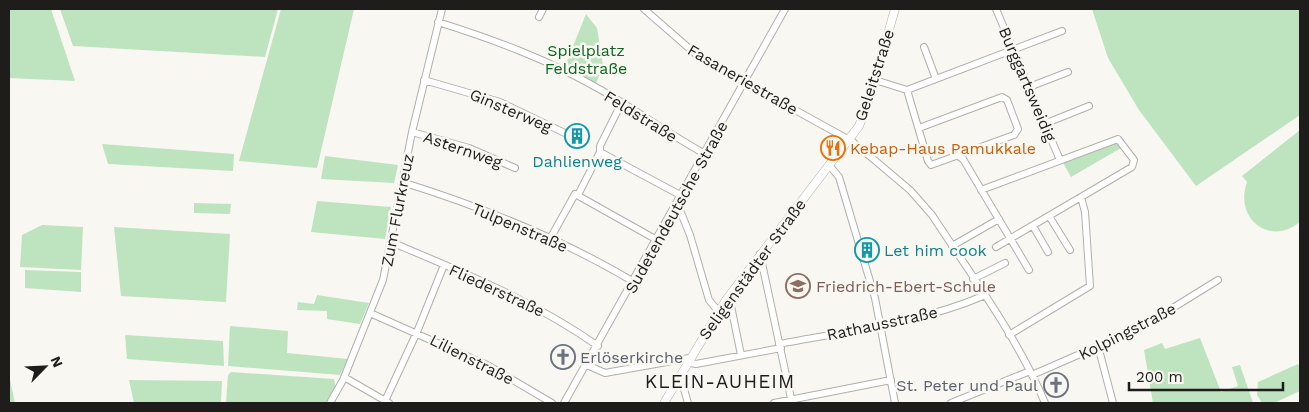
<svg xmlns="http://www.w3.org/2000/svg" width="1309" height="412" viewBox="0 0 1309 412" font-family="'Work Sans',sans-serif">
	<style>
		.green { fill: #bee3bf }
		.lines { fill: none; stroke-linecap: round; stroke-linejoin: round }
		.minor-casing { stroke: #b1afaa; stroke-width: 8 }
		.major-casing { stroke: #b1afaa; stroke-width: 9 }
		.minor { stroke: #fff; stroke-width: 6 }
		.major { stroke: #fff; stroke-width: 8 }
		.labels { text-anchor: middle; stroke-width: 5; stroke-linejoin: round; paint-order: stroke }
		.park-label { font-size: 16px; fill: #0e6420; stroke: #f9f7f2 }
		.street-label { font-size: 16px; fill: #1e1d1b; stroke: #f9f7f2 }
		.food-label { font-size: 16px; fill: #c56008; stroke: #f9f7f2; text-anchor: start }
		.culture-label { font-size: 16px; fill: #0d838f; stroke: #f9f7f2 }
		.education-label { font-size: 16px; fill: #785e54; stroke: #f9f7f2; text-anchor: start }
		.worship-label { font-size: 16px; fill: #5b616d; stroke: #f9f7f2; text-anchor: start }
		.quarter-label { font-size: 19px; letter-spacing: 1px; fill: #1e1d1b; stroke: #f9f7f2 }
	</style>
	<rect width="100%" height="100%" fill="#f9f7f2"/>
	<path class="green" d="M9,9H51L75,81L9,78Z
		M60,9H278L265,57L73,46Z
		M281,9H354L317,168L239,161Z
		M1092,9H1300V115L1196,186L1139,110L1108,58Z
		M586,14L597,28L603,65L596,84L565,66Z
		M1300,130V222C1269,247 1234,218 1247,182L1242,176Z
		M1117,140L1121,148L1071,177L1062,161Z
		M102,144L234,154L233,171L108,164Z
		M325,156L398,165L394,183L321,179Z
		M317,201L391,207L385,239L311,232Z
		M194,203L231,204L230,214L194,213Z
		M42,225L83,227L81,270L20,267L22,235Z
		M114,227L230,234L226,302L121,296Z
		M25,270L81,272V292L25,288Z
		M317,295L369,303L360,324L327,319V311L297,310L298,302L314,304Z
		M230,326L288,331L287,353L348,359L340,375L228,366Z
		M125,335L223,341L224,366L127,359Z
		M1200,338L1221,392L1238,386L1232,367L1240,365L1253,403H1153L1144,350L1162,343L1165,349Z
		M1298,364L1300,367V391L1274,403H1262L1257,395L1258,382Z
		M231,372L334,379L336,389L327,403H226L228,375Z
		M9,375L15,403H9Z
		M129,380L222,381L221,403H134Z"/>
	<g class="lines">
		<defs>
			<path id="minor" d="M644,9L699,57L853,142L910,190L932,215C970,273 1019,340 1045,403
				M996,9L1060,160
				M539,17L543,9
				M438,22C495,40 549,60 601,90C636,110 669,134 705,154
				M924,47L936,79
				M424,80L500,102L569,135
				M875,80L907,90L1062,31
				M1029,87L1068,72
				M907,90L928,161L931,165L1014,135L1018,129L1007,100L1002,97L919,128
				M1044,124L1089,106
				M412,132L469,148L515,168
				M600,152L682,196
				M958,156L963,159L1029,270
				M829,165L839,177L875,298L895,403
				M402,182C482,207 562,239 634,282
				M981,190L1118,139L1134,160L1132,167L996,247
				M578,195L600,152V146L621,104
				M677,203L690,235L709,300L718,311
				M1049,216L1070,250
				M1033,226L1048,252
				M550,239L575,194L657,240
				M391,242C462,272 534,301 598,346
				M952,246L999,219
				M760,254L792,403
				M973,279L1005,263
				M726,300L731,306L741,355
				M370,313L489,366L552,403
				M1009,335L1090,286L1085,212L1081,197
				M779,344C847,331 920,323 983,296
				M1098,346L1113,403
				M687,362L696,364L781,348
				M587,365L605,373L689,358
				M680,375L688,403
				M1032,375L1142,327L1218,280
				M344,377L389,403
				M385,401L417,332L444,265
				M330,403L343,380L383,280L412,132L442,9
				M564,403L785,9
				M774,403L891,380
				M951,403L1030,371"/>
			<path id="major" d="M664,403L726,300L859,126L868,103L895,9"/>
		</defs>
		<use href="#minor" class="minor-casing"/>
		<use href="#major" class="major-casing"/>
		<use href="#minor" class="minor"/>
		<use href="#major" class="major"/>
	</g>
	<defs>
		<symbol id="building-ring" viewBox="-11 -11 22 22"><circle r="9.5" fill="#f9f7f2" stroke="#0f9aa8" stroke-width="1.5"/><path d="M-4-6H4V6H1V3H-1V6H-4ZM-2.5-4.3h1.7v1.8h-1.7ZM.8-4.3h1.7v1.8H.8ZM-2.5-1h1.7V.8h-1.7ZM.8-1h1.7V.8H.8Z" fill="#0f9aa8"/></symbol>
		<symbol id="restaurant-ring" viewBox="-11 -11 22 22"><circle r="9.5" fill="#f9f7f2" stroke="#e8710a" stroke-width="1.5"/><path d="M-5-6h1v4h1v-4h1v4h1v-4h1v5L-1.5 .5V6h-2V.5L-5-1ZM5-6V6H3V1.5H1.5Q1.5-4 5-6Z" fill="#e8710a"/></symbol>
		<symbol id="school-ring" viewBox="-11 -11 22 22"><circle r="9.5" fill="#f9f7f2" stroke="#8d6e63" stroke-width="1.5"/><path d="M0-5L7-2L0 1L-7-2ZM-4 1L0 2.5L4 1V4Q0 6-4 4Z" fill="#8d6e63"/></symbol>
		<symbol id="church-ring" viewBox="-11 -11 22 22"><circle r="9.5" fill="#f9f7f2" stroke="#6b7280" stroke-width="1.5"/><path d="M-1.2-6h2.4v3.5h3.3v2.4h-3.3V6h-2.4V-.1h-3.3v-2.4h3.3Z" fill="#6b7280"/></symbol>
	</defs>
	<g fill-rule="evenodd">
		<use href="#building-ring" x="563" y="122" width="28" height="28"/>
		<use href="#restaurant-ring" x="819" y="134" width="28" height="28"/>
		<use href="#building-ring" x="853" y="236" width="28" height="28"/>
		<use href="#school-ring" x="784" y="272" width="28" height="28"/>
		<use href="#church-ring" x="549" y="343" width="28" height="28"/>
		<use href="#church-ring" x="1042" y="371" width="28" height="28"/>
	</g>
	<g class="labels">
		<g class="park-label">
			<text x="586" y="56">Spielplatz<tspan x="586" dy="18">Feldstraße</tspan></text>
		</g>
		<g class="street-label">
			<text transform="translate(874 75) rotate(-72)" y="6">Geleitstraße</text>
			<text transform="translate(743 79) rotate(30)" y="6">Fasaneriestraße</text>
			<text transform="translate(1028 84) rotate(67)" y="6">Burggartsweidig</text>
			<text transform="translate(511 110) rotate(23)" y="6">Ginsterweg</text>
			<text transform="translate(641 116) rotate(32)" y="6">Feldstraße</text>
			<text transform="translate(463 149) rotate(19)" y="6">Asternweg</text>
			<text transform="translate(676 207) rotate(-61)" y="6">Sudetendeutsche Straße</text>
			<text transform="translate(397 210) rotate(-79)" y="6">Zum Flurkreuz</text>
			<text transform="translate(520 227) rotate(23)" y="6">Tulpenstraße</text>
			<text transform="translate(752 269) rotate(-54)" y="6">Seligenstädter Straße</text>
			<text transform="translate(497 290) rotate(25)" y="6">Fliederstraße</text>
			<text transform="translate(882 323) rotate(-12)" y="6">Rathausstraße</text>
			<text transform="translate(1127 331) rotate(-27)" y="6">Kolpingstraße</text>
			<text transform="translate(472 359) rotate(27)" y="6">Lilienstraße</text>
		</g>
		<g class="food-label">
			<text x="850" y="154">Kebap-Haus Pamukkale</text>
		</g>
		<g class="culture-label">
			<text x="577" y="167">Dahlienweg</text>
			<text x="884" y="256" text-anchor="start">Let him cook</text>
		</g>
		<g class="education-label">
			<text x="816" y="292">Friedrich-Ebert-Schule</text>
		</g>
		<g class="worship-label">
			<text x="580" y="363">Erlöserkirche</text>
			<text x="1038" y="391" text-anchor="end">St. Peter und Paul</text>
		</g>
		<g class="quarter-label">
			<text x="720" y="388">KLEIN-AUHEIM</text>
		</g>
	</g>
	<rect width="1309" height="412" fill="none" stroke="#1e1d1b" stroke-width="20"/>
	<g transform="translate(45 367) rotate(66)" stroke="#f9f7f2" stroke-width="4" paint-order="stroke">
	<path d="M0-4L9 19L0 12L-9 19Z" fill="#1e1d1b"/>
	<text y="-8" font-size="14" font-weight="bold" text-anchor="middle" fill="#1e1d1b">N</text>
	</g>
	<path d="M1129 382v8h154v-8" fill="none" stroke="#1e1d1b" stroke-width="2.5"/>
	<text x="1136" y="382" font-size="15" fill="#1e1d1b" stroke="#f9f7f2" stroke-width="4" paint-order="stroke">200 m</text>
</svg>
